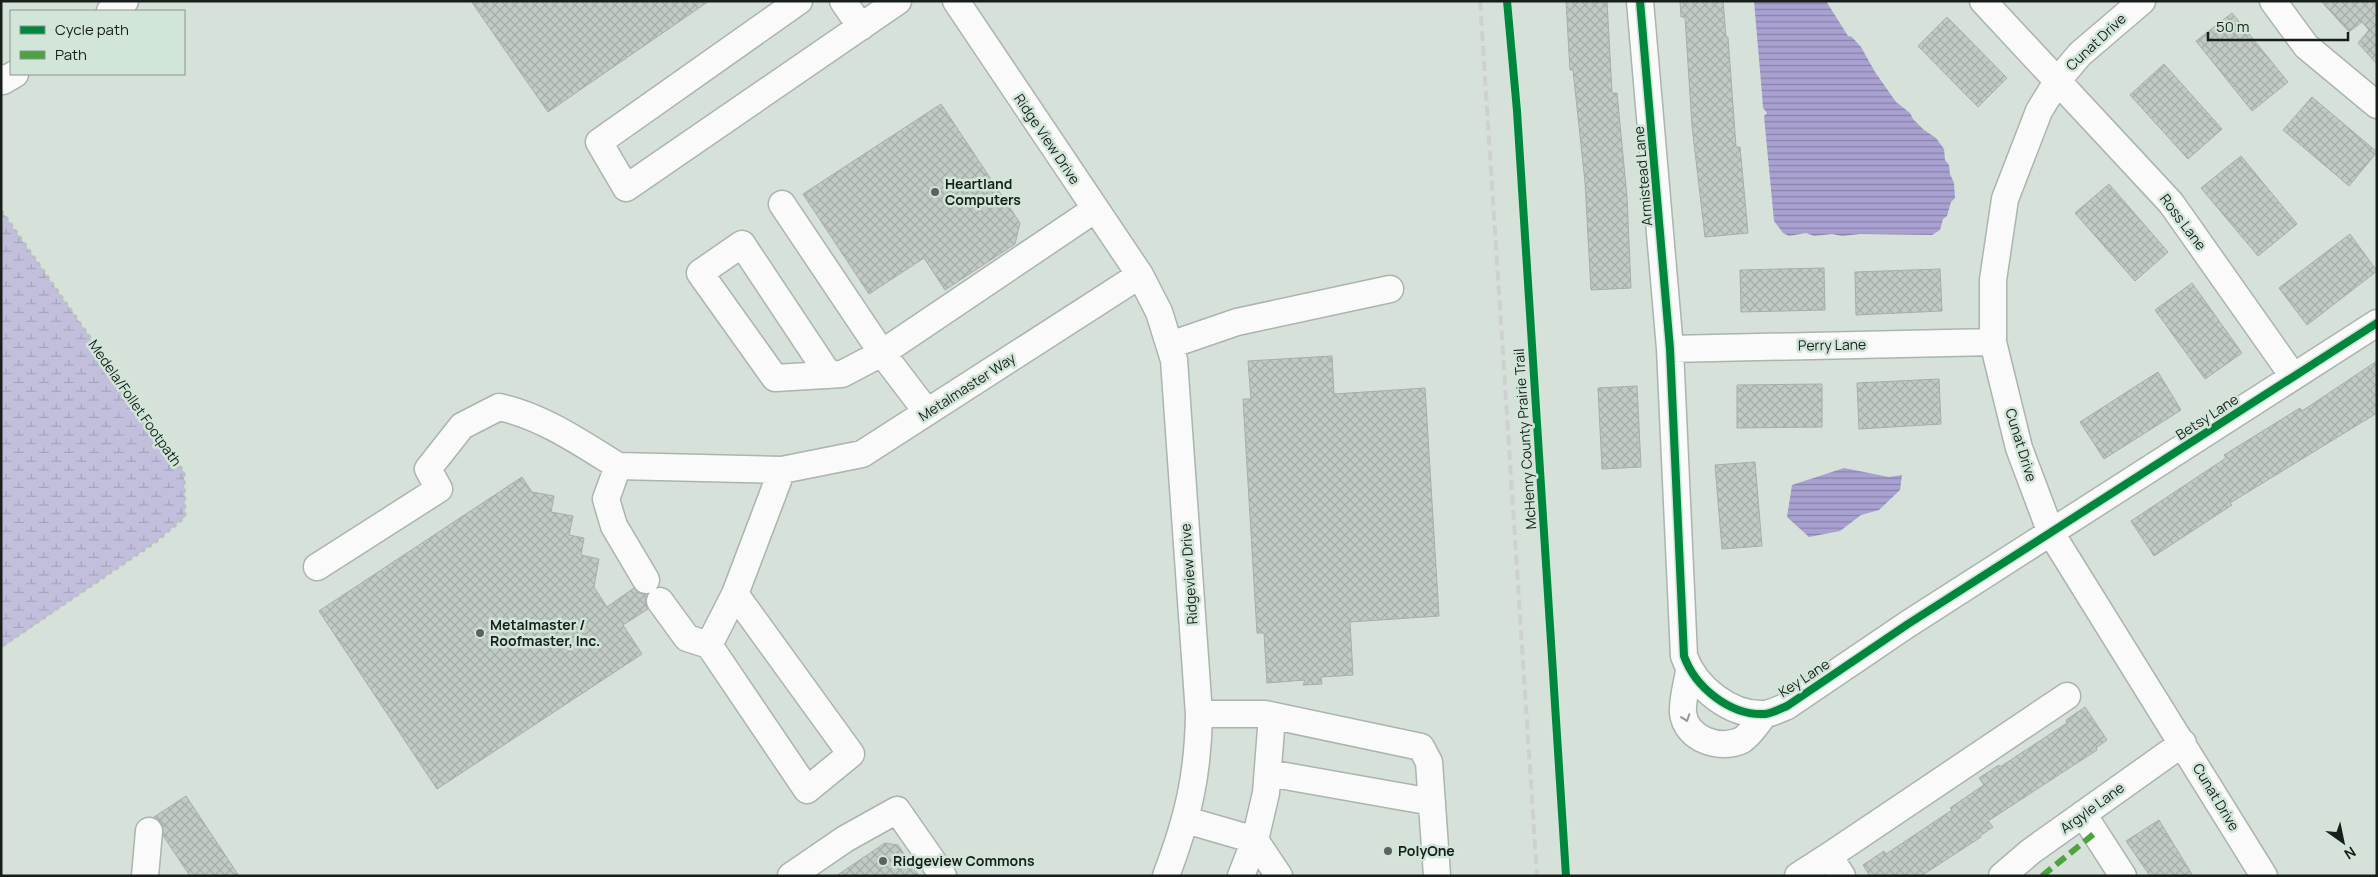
<svg xmlns="http://www.w3.org/2000/svg" width="2378" height="877" viewBox="0 0 2378 877" font-family="Manrope,sans-serif">
	<style>
		.wetland { fill: url(#wetland-marsh) }
		.water { fill: url(#water-rules) }
		.building { fill: url(#building-cross-hatch); stroke: #a6afa9 }
		.lines { fill: none; stroke-linecap: round; stroke-linejoin: round }
		.minor-casing { stroke: #abb4ae; stroke-width: 29 }
		.path { stroke: #bcc0bd; stroke-width: 3; stroke-dasharray: 4 4; stroke-linecap: butt }
		.minor { stroke: #f9faf9; stroke-width: 26 }
		.rail { stroke: #ced1cf; stroke-width: 4; stroke-dasharray: 10 5; stroke-linecap: butt }
		.quiet { stroke: #4ea240; stroke-width: 6; stroke-dasharray: 12 6; stroke-linecap: butt }
		.cycleway-casing { stroke: #d1e6d8; stroke-width: 11 }
		.cycleway { stroke: #00873e; stroke-width: 8 }
		.oneway { stroke: #949795 }
		.poi-dot { fill: #5a635d; stroke: #d1e6d8; stroke-width: 2 }
		.labels { text-anchor: middle; stroke-width: 5; stroke-linejoin: round; paint-order: stroke }
		.street-label { font-size: 14px; fill: #181f1a; stroke: #d1e6d8 }
		.poi-label { font-size: 14px; font-weight: bold; fill: #181f1a; stroke: #d1e6d8; text-anchor: start }
	</style>
	<defs>
		<pattern id="wetland-marsh" width="20" height="14" patternUnits="userSpaceOnUse" patternTransform="scale(1.25)"><rect width="20" height="14" fill="#c1bfdc"/><path d="M1 5h8M5 5V1M11 12h8M15 12V8" fill="none" stroke="#a5a4bc"/></pattern>
		<pattern id="water-rules" width="6" height="5" patternUnits="userSpaceOnUse" patternTransform="scale(1.25)"><rect width="6" height="5" fill="#a8a1d1"/><path d="M0 2.5h6" fill="none" stroke="#8883a9"/></pattern>
		<pattern id="building-cross-hatch" width="8" height="8" patternUnits="userSpaceOnUse" patternTransform="scale(1.25)"><rect width="8" height="8" fill="#c1cac4"/><path d="M0 0l8 8M0 8l8-8" fill="none" stroke="#a5ada8"/></pattern>
	</defs>
	<rect width="100%" height="100%" fill="#d6e1d9"/>
	<path class="wetland" d="M1,210L184,472L185,517L157,541L1,648Z"/>
	<path class="water" d="M1754,1H1826L1848,36L1852,37L1861,47L1875,72L1896,102L1910,113L1913,119L1924,130L1936,138L1944,149L1945,160L1949,165L1950,174L1954,183L1955,198L1951,202L1947,216L1943,219L1940,230L1932,235L1860,234L1842,236L1832,234L1814,236L1806,233L1789,236L1783,233L1774,221L1764,116L1767,113L1763,108L1762,94Z
		M1844,468L1889,477L1902,475L1900,490L1879,510L1861,515L1840,531L1809,537L1787,517L1792,485Z"/>
	<path class="building" d="M471,1H709L548,112Z
		M1566,1H1607L1612,93H1617L1627,197L1631,288L1591,290L1585,182L1573,70H1570Z
		M1680,1H1723L1726,37H1728L1736,147H1740L1748,233L1705,237L1692,126L1685,17H1681Z
		M2321,1H2377V64L2358,43L2369,30L2362,22L2349,32Z
		M2232,13L2288,82L2252,111L2196,41Z
		M1947,17L2007,78L1978,107L1918,46Z
		M2164,64L2222,129L2188,159L2130,95Z
		M2312,97L2377,152L2349,186L2283,130Z
		M941,104L1020,223L1015,244L945,290L924,258L869,294L803,194Z
		M2241,156L2297,224L2258,256L2201,188Z
		M2109,184L2168,252L2135,281L2075,213Z
		M2350,234L2377,271L2307,325L2279,288Z
		M1824,268L1825,310L1741,312L1740,270Z
		M1940,269L1942,311L1856,315L1855,272Z
		M2192,283L2242,353L2205,379L2155,310Z
		M1332,356L1334,394L1425,388L1439,616L1350,622L1353,675L1321,677L1322,684L1303,685L1305,680L1267,683L1264,633H1257L1243,399H1251L1248,361Z
		M2377,361V413L2230,503L2232,505L2154,556L2131,521L2226,458L2224,455L2300,408L2302,411Z
		M2158,372L2181,410L2104,459L2080,422Z
		M1939,379L1941,424L1859,429L1857,383Z
		M1822,384V427L1737,428V385Z
		M1637,386L1641,467L1602,469L1598,388Z
		M1755,462L1762,546L1722,549L1715,465Z
		M522,477L532,492L554,496L551,512L573,516L569,535L584,538L581,555L599,559L594,587L607,607L634,588L639,593L646,595L645,602L648,609L623,625L642,654L437,789L319,611Z
		M2085,707L2107,740L2096,748L2097,750L1988,821L1993,827L1980,836L1981,837L1921,876H1870L1863,865L1884,851L1886,854L1952,810L1950,808L1984,785L1979,778L1999,765L2000,767L2067,723L2066,720Z
		M186,796L239,876H190L164,837L162,824L154,817Z
		M2159,820L2171,840L2193,876H2150L2126,841Z
		M885,843L898,845L919,876H836Z"/>
	<g class="lines">
		<defs>
			<path id="minor" d="M799,1L599,142L626,188L898,1
				M843,1L861,27
				M956,1L1140,275L1159,312L1174,360L1199,714C1198,776 1188,818 1166,876
				M1640,1L1670,349L1684,656C1695,687 1730,716 1765,714C1772,713 1780,709 1787,706L1908,624L2377,323
				M1983,1L2171,203L2293,376
				M2142,1L2080,54L2058,80L2039,111L2005,199L1993,280V342L2019,448L2051,533L2264,876
				M2273,1L2306,46L2377,105
				M110,11L125,1
				M1,78L3,81L15,74
				M782,204L882,353L842,374L775,378L700,273L742,244L829,375
				M1170,345L1237,322L1390,289
				M1670,349L1993,342
				M927,412L882,353L1094,210
				M317,567L439,489L428,469L462,426L499,407C542,416 581,443 618,466
				M646,580L614,526L606,499L618,466L782,470L862,454L1140,275
				M735,594L709,645L807,790L851,754L735,594L782,470
				M660,601L687,638L709,645
				M1689,671C1687,684 1682,700 1683,713C1686,739 1720,751 1742,740C1751,734 1758,722 1765,714
				M1199,714H1265L1421,747L1429,762L1437,876
				M1268,773L1432,802
				M2083,814L2123,876
				M1186,820L1255,840L1279,876
				M145,876L149,831
				M791,876L845,839L897,810L943,876
				M1241,876L1255,840L1266,793L1272,716
				M1798,876L1829,856
				M1842,876L1829,856L2067,696
				M2002,876L2030,852L2183,743"/>
		</defs>
		<use href="#minor" class="minor-casing"/>
		<path class="path" d="M1,210L184,472L185,517L157,541L1,647"/>
		<use href="#minor" class="minor"/>
		<path class="rail" d="M1480,1L1537,876"/>
		<path class="quiet" d="M2042,876L2095,833"/>
		<defs>
			<path id="cycleway" d="M1507,1L1517,111L1566,876
				M1640,1L1670,349L1684,656C1695,687 1730,716 1765,714C1772,713 1780,709 1787,706L1908,624L2377,323"/>
		</defs>
		<use href="#cycleway" class="cycleway-casing"/>
		<use href="#cycleway" class="cycleway"/>
	</g>
	<defs><path id="oneway-chevron" d="M-2-3.5L2.5 0L-2 3.5" fill="none" stroke-width="1.6" stroke-linecap="round" stroke-linejoin="round" transform="scale(1.25)"/></defs>
	<use class="oneway" href="#oneway-chevron" transform="translate(1686 718) rotate(71)"/>
	<g class="poi-dot">
		<circle cx="935" cy="192" r="5"/>
		<circle cx="480" cy="633" r="5"/>
		<circle cx="1388" cy="851" r="5"/>
		<circle cx="883" cy="861" r="5"/>
	</g>
	<g class="labels">
		<g class="street-label">
			<text transform="translate(2096 42) rotate(-43)" y="5">Cunat Drive</text>
			<text transform="translate(1047 139) rotate(56)" y="5">Ridge View Drive</text>
			<text transform="translate(1643 176) rotate(-95)" y="5">Armistead Lane</text>
			<text transform="translate(2183 222) rotate(53)" y="5">Ross Lane</text>
			<text transform="translate(1832 345) rotate(-1)" y="5">Perry Lane</text>
			<text transform="translate(967 387) rotate(-33)" y="5">Metalmaster Way</text>
			<text transform="translate(135 403) rotate(55)" y="5">Medela/Follet Footpath</text>
			<text transform="translate(2207 417) rotate(-33)" y="5">Betsy Lane</text>
			<text transform="translate(1525 439) rotate(-94)" y="5">McHenry County Prairie Trail</text>
			<text transform="translate(2021 445) rotate(73)" y="5">Cunat Drive</text>
			<text transform="translate(1189 574) rotate(-94)" y="5">Ridgeview Drive</text>
			<text transform="translate(1804 678) rotate(-33)" y="5">Key Lane</text>
			<text transform="translate(2216 797) rotate(59)" y="5">Cunat Drive</text>
			<text transform="translate(2092 808) rotate(-36)" y="5">Argyle Lane</text>
		</g>
		<g class="poi-label">
			<text x="945" y="189">Heartland<tspan x="945" dy="16">Computers</tspan></text>
			<text x="490" y="630">Metalmaster /<tspan x="490" dy="16">Roofmaster, Inc.</tspan></text>
			<text x="1398" y="856">PolyOne</text>
			<text x="893" y="866">Ridgeview Commons</text>
		</g>
	</g>
	<rect width="2378" height="877" fill="none" stroke="#181f1a" stroke-width="5"/>
	<rect x="10" y="10" width="175" height="65" fill="#d1e6d8" stroke="#87968c"/>
	<rect x="20" y="26" width="25" height="8" fill="#00873e" stroke="#87968c"/>
	<text x="55" y="35" font-size="15" fill="#181f1a">Cycle path</text>
	<rect x="20" y="51" width="25" height="8" fill="#4ea240" stroke="#87968c"/>
	<text x="55" y="60" font-size="15" fill="#181f1a">Path</text>
	<g transform="translate(2343 842) rotate(147)" stroke="#d1e6d8" stroke-width="4" paint-order="stroke">
	<path d="M0-4L9 19L0 12L-9 19Z" fill="#181f1a"/>
	<text y="-8" font-size="14" font-weight="bold" text-anchor="middle" fill="#181f1a">N</text>
	</g>
	<path d="M2208 32v8h140v-8" fill="none" stroke="#181f1a" stroke-width="2.5"/>
	<text x="2216" y="32" font-size="15" fill="#181f1a" stroke="#d1e6d8" stroke-width="4" paint-order="stroke">50 m</text>
</svg>
